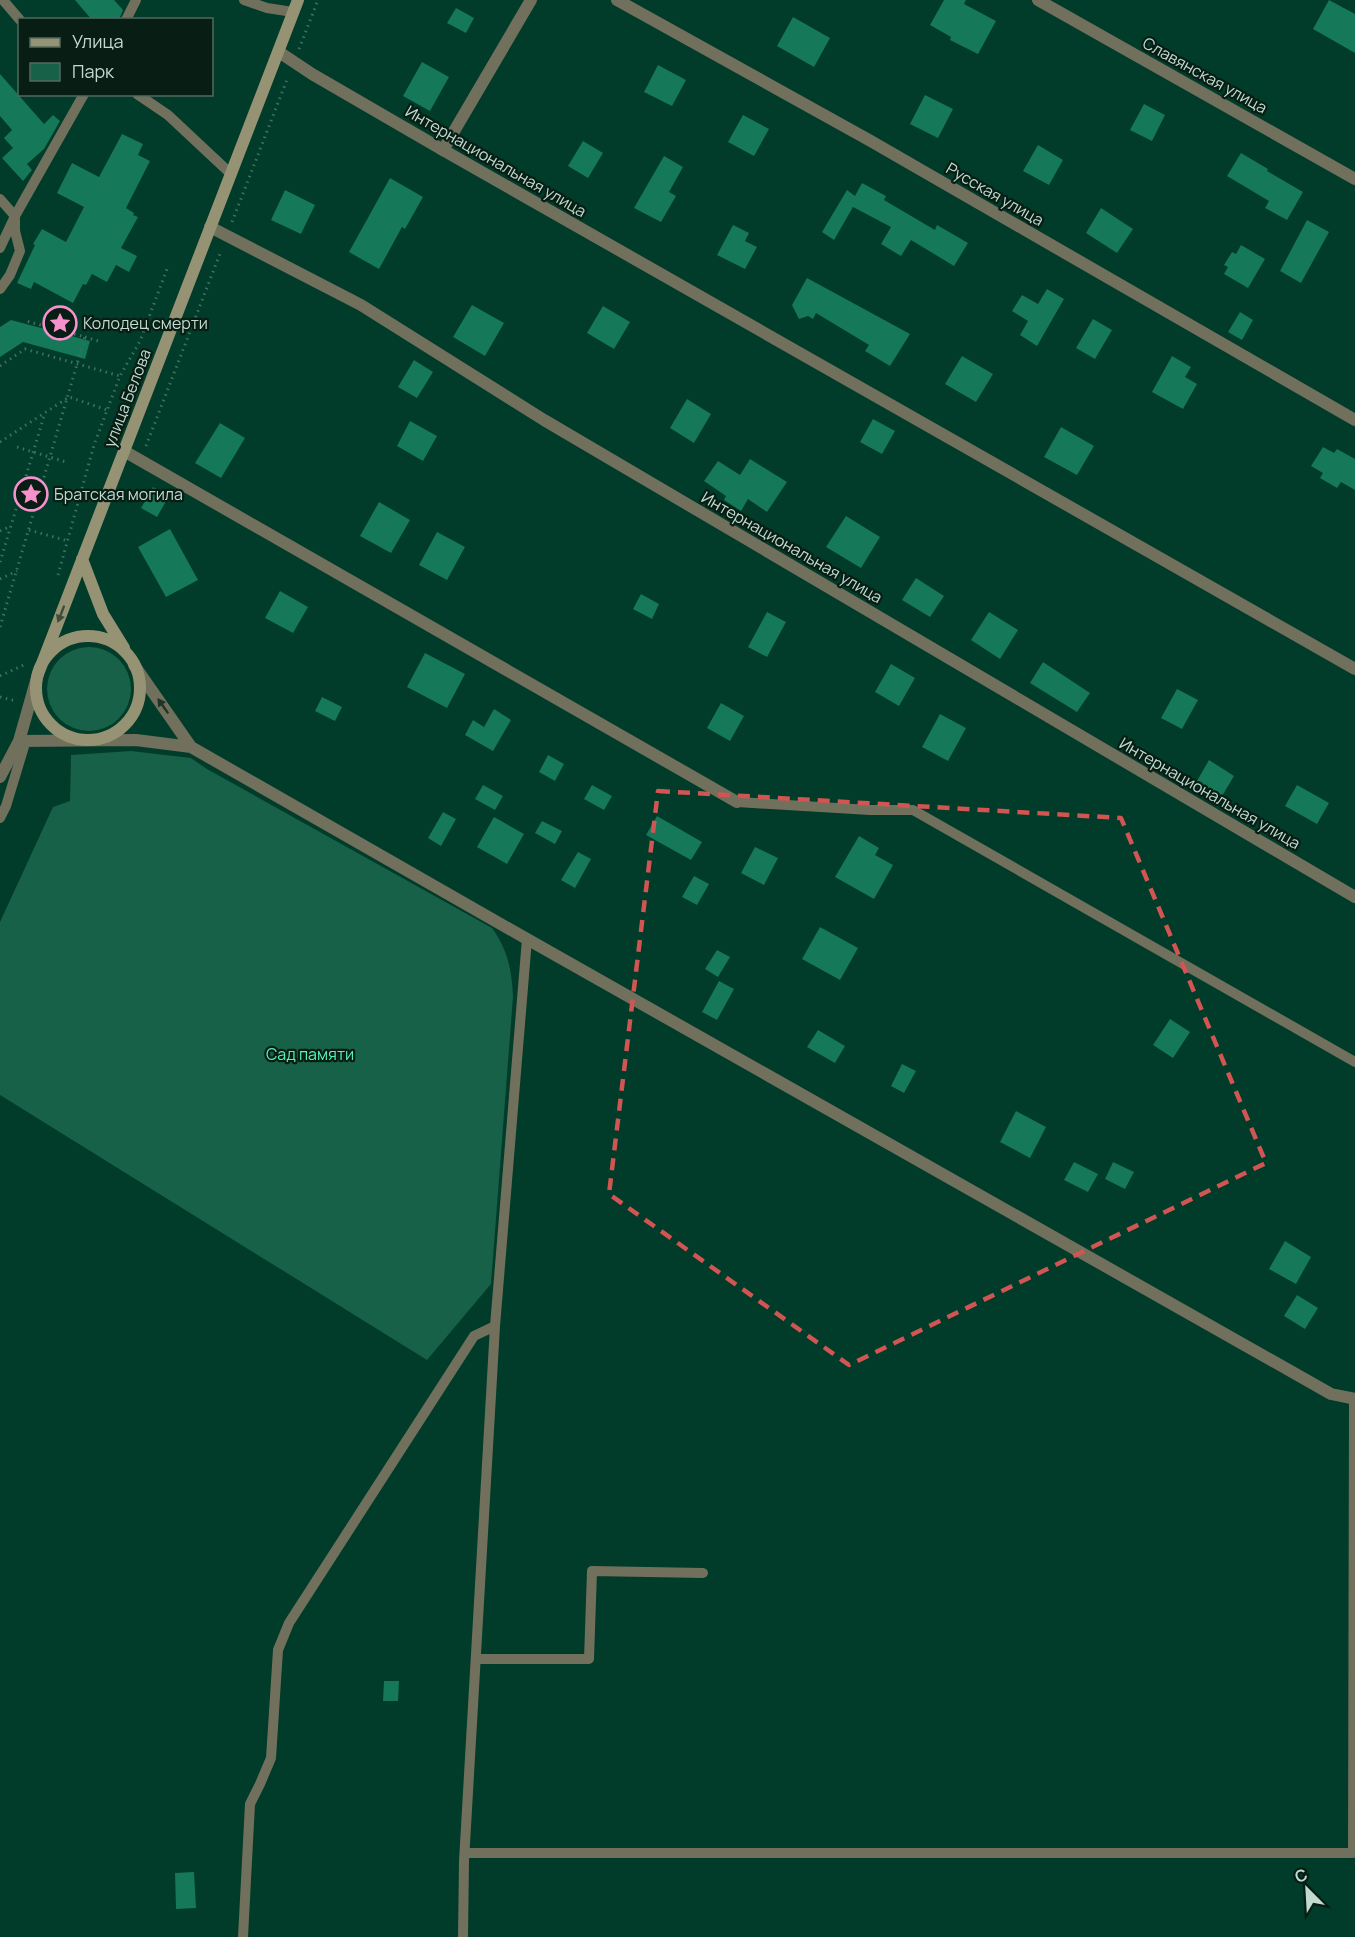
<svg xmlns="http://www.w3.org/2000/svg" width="1355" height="1937" viewBox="0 0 1355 1937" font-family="Manrope,sans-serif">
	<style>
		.green { fill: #166147 }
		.building { fill: #157858 }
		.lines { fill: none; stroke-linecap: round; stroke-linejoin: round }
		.path { stroke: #407060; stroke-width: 3; stroke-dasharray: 1.5 4.5; stroke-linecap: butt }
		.service { stroke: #71705d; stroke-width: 10 }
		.minor { stroke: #71705d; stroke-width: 12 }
		.tertiary { stroke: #71705d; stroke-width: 12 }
		.secondary { stroke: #959374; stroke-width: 12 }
		.oneway { fill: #404d3b }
		.oneway2 { fill: #223227 }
		.marked { fill: none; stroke: #d15552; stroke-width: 4.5; stroke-dasharray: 12 8; stroke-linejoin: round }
		.labels { text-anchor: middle; stroke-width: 4.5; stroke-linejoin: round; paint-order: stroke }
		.street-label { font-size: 16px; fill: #c1dbcf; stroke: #081e15 }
		.poi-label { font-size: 16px; fill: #c1dbcf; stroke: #081e15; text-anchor: start }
		.park-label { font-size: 16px; fill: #54f4ba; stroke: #081e15 }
	</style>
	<rect width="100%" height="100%" fill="#013b29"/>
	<path class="green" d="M47 689a42 42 0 1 1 84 0a42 42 0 1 1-84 0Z
		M131,751L191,758L207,769L492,928C508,950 512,971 513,997L491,1284L427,1360L0,1095V922L53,807L70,801L71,755Z"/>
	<path class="building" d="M75,0H114L123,10L119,20H92Z
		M944,0H966L964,4L996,21L978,54L950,40L951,37L930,25Z
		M1329,0L1355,14V53L1313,29Z
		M456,8L474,18L466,33L447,23Z
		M793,17L830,38L814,67L777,46Z
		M422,62L449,77L430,111L403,96Z
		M658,65L686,80L672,106L644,92Z
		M0,74L44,124L53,115L60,121L44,149L27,164L32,170L23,181L2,158L13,148L4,138L12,130L0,116Z
		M925,95L953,109L938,138L910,124Z
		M1144,104L1165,115L1152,141L1130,130Z
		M743,115L769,129L754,156L728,142Z
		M122,134L143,144L138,155L150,161L126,208L134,213L133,215L138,217L121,248L137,256L129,272L116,265L107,282L92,274L86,285L83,284L73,303L34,282L31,289L17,283L35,245L33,244L42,229L66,242L84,207L57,193L72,163L99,177Z
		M583,141L603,153L588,178L568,166Z
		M1038,145L1063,160L1049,185L1023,171Z
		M1241,153L1268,169L1267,171L1303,192L1287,220L1265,208L1269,201L1227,176Z
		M664,156L683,167L669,192L676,196L661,222L634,208Z
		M390,178L423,197L405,229L402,227L379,269L349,252Z
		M862,183L886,196L884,200L935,230L937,225L968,243L954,266L911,240L901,256L881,244L891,227L853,207L834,240L822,232L847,190L855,196Z
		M285,190L315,205L301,234L271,220Z
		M1101,208L1133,229L1117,253L1086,233Z
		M1307,220L1329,232L1301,283L1280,271Z
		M733,225L749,233L745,241L757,247L745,269L717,255Z
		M1241,245L1265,259L1248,288L1224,274L1228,267L1224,265L1232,252L1236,254Z
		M807,278L910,334L890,366L865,351L869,345L816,313L813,319L808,316L799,319L792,305Z
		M1047,289L1064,299L1037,346L1020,335L1028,321L1012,311L1022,295L1038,304Z
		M472,305L504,323L485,356L453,337Z
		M603,306L630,322L614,349L587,333Z
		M1240,312L1253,320L1242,340L1228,332Z
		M1093,319L1112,330L1095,359L1076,348Z
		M11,320L90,341L85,359L23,342L0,357V327Z
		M962,356L993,374L976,402L945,384Z
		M1172,356L1191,367L1185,377L1197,384L1183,409L1152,392Z
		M414,360L433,372L417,398L398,387Z
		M687,399L711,414L694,443L670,428Z
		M873,419L895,431L882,454L860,442Z
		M410,421L437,436L423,461L397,446Z
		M220,423L245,438L221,478L195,463Z
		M1061,427L1094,446L1077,475L1044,457Z
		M1323,447L1334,453L1337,449L1355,459V490L1341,482L1337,488L1320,478L1323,473L1311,466Z
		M750,459L787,482L767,512L748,499L741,511L724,500L726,496L704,481L718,461L740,475Z
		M153,487L169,496L157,517L141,508Z
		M379,502L410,520L391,553L360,536Z
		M846,516L880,537L861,568L826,547Z
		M170,529L198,580L166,597L138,547Z
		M437,532L465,547L447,580L419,565Z
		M916,578L944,596L930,617L902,600Z
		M280,591L308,607L293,633L265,618Z
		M641,594L659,604L652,619L633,609Z
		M767,612L786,622L767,657L748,647Z
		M989,612L1018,630L1000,659L971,640Z
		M425,653L465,674L447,708L407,687Z
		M1043,662L1090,693L1077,712L1030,683Z
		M891,664L915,678L899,706L875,692Z
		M1177,689L1198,700L1182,729L1161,718Z
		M322,697L342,707L335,721L315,711Z
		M721,703L744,716L730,741L707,728Z
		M494,709L511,720L493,751L465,735L473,720L484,727Z
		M940,714L966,728L948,761L922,747Z
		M548,755L564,764L555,781L539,772Z
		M1209,760L1234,776L1222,796L1197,781Z
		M483,785L503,796L495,810L475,799Z
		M592,785L612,796L604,810L584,799Z
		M1297,785L1329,803L1317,824L1285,806Z
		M443,812L456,819L441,846L428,838Z
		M657,816L702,842L691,860L646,835Z
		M494,817L524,834L507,864L477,847Z
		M542,821L562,831L555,844L535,833Z
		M859,836L879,848L875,855L893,865L874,899L835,877Z
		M755,847L778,858L764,885L741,873Z
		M578,852L591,859L575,888L561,880Z
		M694,876L709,884L697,905L682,897Z
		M820,927L858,948L840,980L802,959Z
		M717,950L730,957L718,977L705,969Z
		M719,981L734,989L717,1020L702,1012Z
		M1170,1019L1190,1032L1173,1058L1153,1045Z
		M818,1030L845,1046L835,1063L807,1047Z
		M902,1064L916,1071L904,1093L891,1086Z
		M1016,1111L1046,1127L1030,1158L1000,1142Z
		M1074,1162L1098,1174L1088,1192L1064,1180Z
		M1113,1162L1134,1172L1125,1189L1105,1179Z
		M1285,1241L1311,1257L1296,1284L1269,1269Z
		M1297,1295L1318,1308L1305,1329L1284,1316Z
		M384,1681H399L398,1701H383Z
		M194,1872L196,1908L176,1909L175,1873Z"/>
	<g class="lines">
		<path class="path" d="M299,49L318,0
			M232,222L288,77
			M85,337L98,341
			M0,366L25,349L120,376
			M0,442L69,397L107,410
			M146,446L221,251
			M17,447L66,462
			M29,530L68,541
			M0,531L11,526
			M0,562L45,413
			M58,575L94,445L120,376L140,341L167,269
			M0,579L17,571
			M0,627L85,337L26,321
			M0,676L26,664
			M0,697L16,701"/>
		<path class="service" d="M3,0L20,20
			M244,0L267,8L293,12
			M126,20L136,0
			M137,94L168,115L231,174
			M0,199L15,216L0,248
			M0,289L10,275L20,251L15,231V216L84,94
			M737,802L870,810H913L1355,1062
			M0,818L6,806L26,740
			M476,1659H589L592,1571L703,1573
			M465,1853H1353L1354,1399
			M243,1937L250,1804L260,1784L271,1758L278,1650L289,1623L474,1336L495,1326
			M463,1937L464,1861L495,1326L527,939"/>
		<path class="minor" d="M617,0L869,140L1355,420
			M1038,0L1355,179
			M443,150L531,0
			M210,227L361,305L544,420L1355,897
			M124,451L737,802
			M134,665L191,747
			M19,741L136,740L191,747L527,939L1331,1394L1355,1399
			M0,777L19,741L38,674"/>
		<path class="tertiary" d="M279,52L312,74L443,150L1355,669"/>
		<path class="secondary" d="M82,559L103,614L124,648
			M36 688a52 52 0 1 1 104 0a52 52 0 1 1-104 0Z
			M38,674L298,0"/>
	</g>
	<defs><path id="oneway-solid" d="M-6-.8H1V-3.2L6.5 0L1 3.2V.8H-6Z" transform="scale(1.5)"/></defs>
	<use class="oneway" href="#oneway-solid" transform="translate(61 614) rotate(111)"/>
	<use class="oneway2" href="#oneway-solid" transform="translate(163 706) rotate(-125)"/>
	<path class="marked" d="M658,791L1121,818L1266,1163L849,1365L609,1194Z"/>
	<defs>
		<symbol id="sight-ring" viewBox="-11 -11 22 22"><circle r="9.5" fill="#081e15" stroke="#f890cc" stroke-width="1.5"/><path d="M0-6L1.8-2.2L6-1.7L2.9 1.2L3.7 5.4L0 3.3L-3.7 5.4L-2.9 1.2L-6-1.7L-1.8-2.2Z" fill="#f890cc"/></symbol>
	</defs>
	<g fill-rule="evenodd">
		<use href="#sight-ring" x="41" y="304" width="38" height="38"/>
		<use href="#sight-ring" x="12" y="475" width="38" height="38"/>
	</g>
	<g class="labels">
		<g class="street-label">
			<text transform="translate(1205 75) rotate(29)" y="6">Славянская улица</text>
			<text transform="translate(496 161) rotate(30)" y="6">Интернациональная улица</text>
			<text transform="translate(995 194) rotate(30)" y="6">Русская улица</text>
			<text transform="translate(127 398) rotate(-69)" y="6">улица Белова</text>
			<text transform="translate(792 547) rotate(30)" y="6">Интернациональная улица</text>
			<text transform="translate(1210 793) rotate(30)" y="6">Интернациональная улица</text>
		</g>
		<g class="poi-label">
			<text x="83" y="329">Колодец смерти</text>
			<text x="54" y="500">Братская могила</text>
		</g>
		<g class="park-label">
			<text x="310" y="1060">Сад памяти</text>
		</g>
	</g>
	<rect x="18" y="18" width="195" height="78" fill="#081e15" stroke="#526a5f" stroke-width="1.5"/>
	<rect x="30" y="38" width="30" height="9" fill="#959374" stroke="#526a5f" stroke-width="1.5"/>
	<text x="72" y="48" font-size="18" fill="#c1dbcf">Улица</text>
	<rect x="30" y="63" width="30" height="18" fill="#166147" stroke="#526a5f" stroke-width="1.5"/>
	<text x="72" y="78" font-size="18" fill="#c1dbcf">Парк</text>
	<g transform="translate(1307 1889) rotate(336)" stroke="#081e15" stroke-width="4.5" paint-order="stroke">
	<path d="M0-4.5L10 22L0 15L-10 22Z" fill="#c1dbcf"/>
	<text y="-9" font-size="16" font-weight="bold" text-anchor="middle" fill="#c1dbcf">С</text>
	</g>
</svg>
